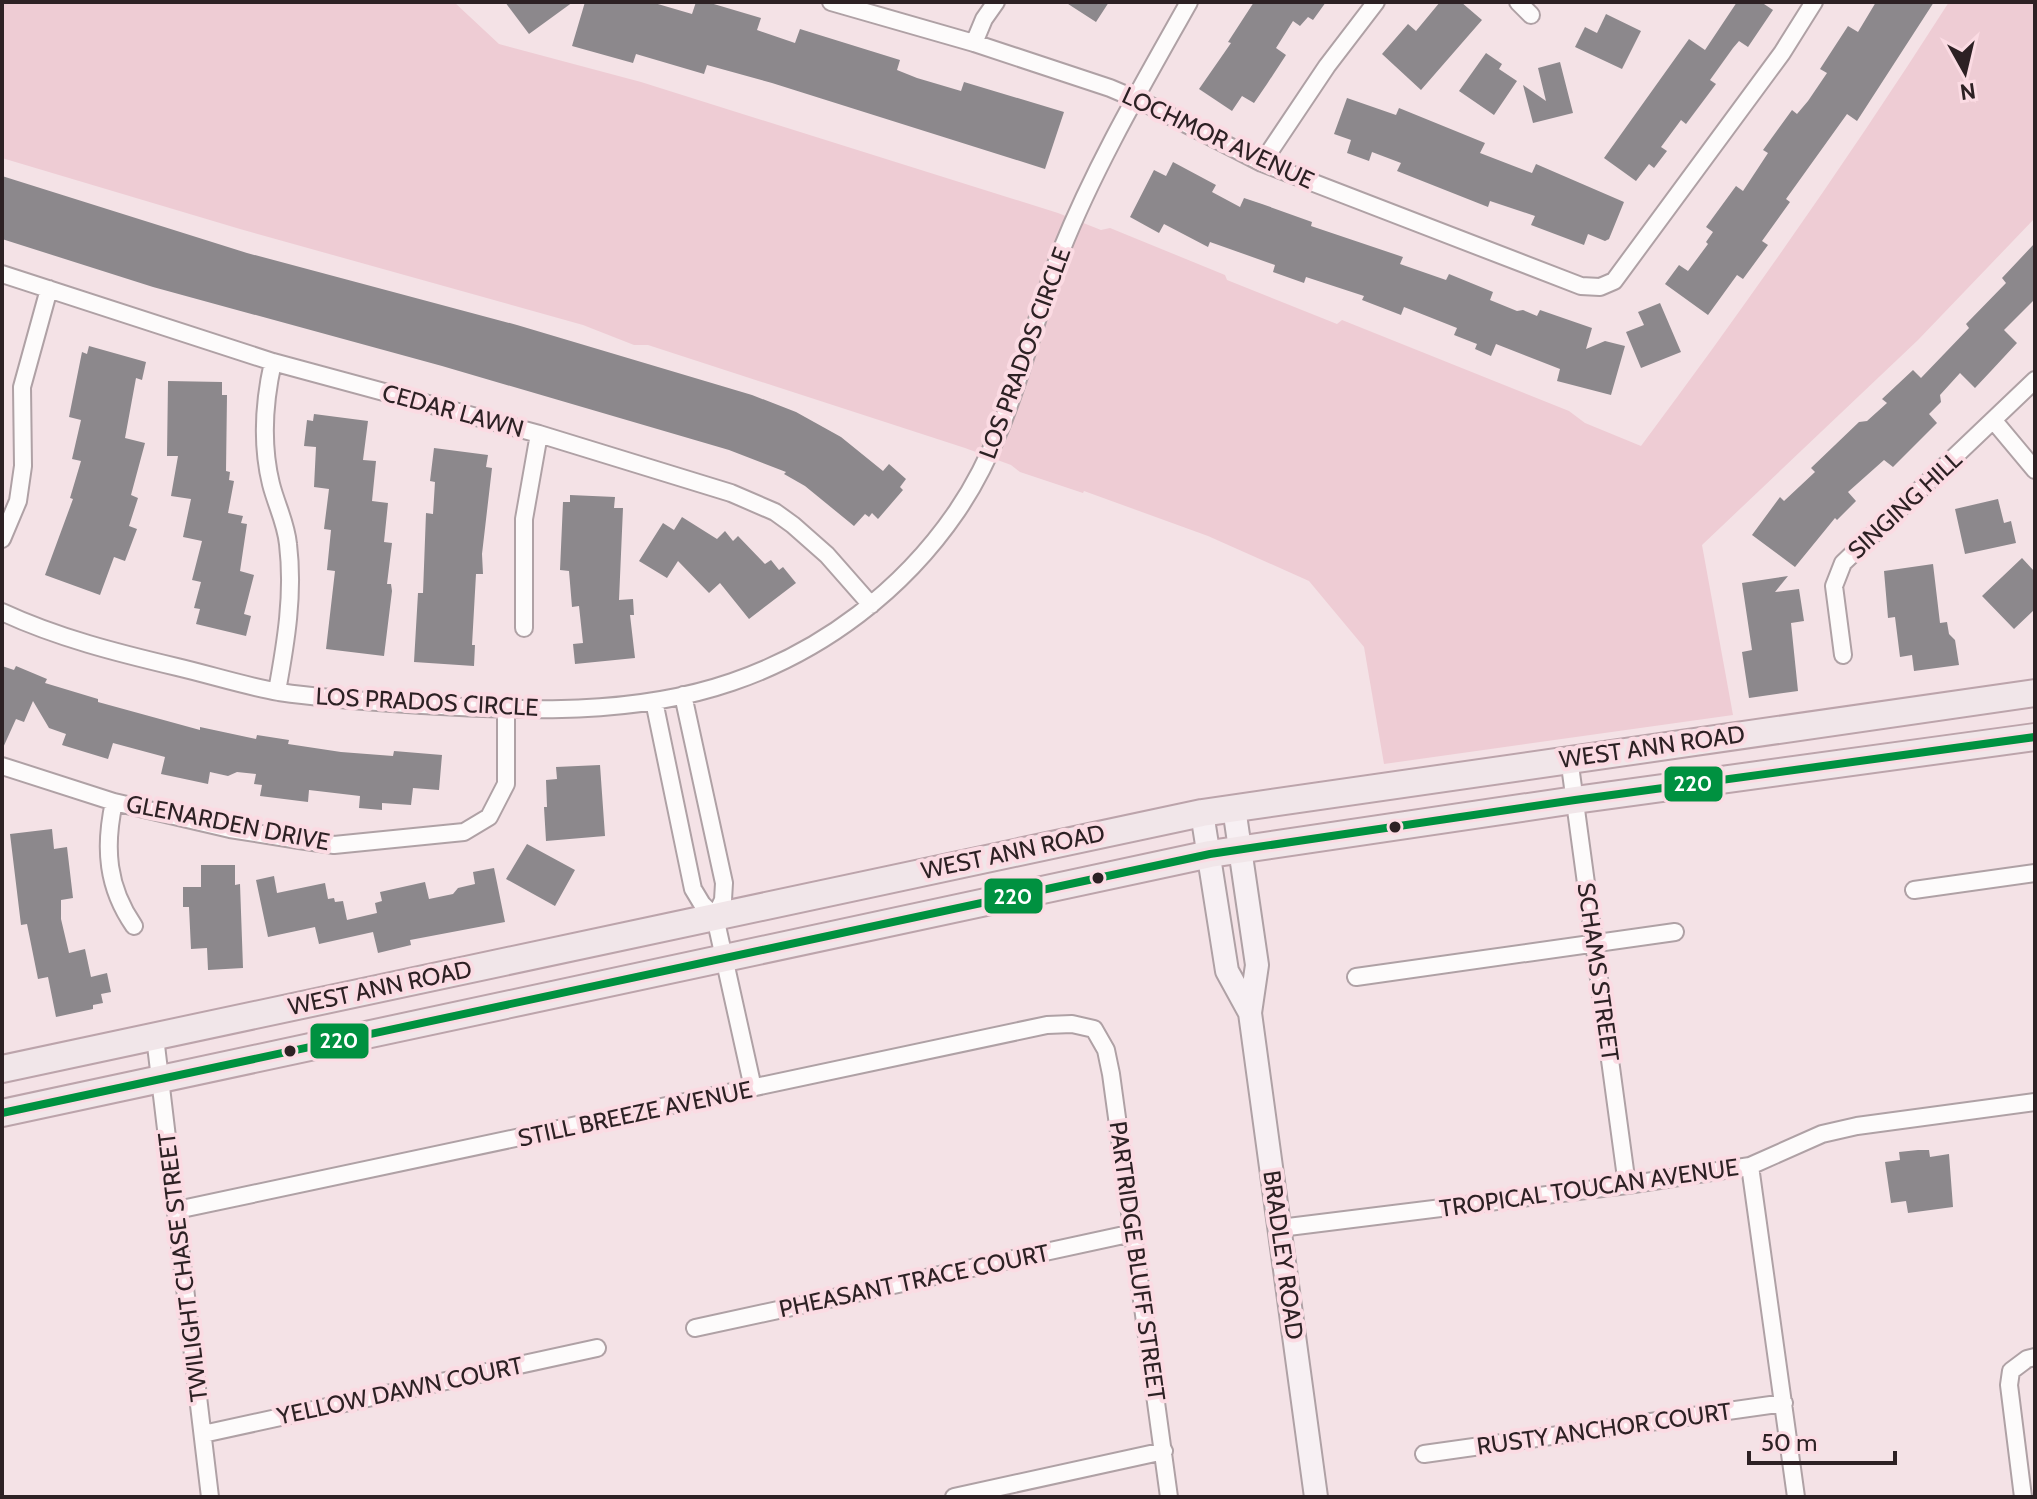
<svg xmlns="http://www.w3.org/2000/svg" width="2037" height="1499" viewBox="0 0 2037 1499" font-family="Cabin,sans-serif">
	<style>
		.green { fill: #eeccd4 }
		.building { fill: #8c888c }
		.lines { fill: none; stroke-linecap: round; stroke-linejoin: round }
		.street-casing { stroke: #afa1a5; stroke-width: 20 }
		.secondary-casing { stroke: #afa1a5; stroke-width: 26 }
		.primary-casing { stroke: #bca4ab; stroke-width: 30 }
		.street { stroke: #fdfbfb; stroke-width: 16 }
		.secondary { stroke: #f7f0f3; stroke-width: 22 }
		.primary { stroke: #f1e6e9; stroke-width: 26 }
		.bus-1-casing { stroke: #fbdbe3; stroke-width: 14 }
		.bus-1 { stroke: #009140; stroke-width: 8 }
		.bus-dot { fill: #2d2124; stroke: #fbdbe3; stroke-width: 3 }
		.labels { text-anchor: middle; stroke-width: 8; stroke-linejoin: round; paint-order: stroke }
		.street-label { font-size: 24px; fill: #2d2124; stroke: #fbdbe3 }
		.line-badge { stroke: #fbdbe3; stroke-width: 3 }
		.badge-label { font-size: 22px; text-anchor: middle; font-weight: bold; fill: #fff }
	</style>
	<rect width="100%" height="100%" fill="#f4e2e6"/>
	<path class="green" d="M2,2H454L499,44L641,82L1058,213L1101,230L1110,228L1225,275L1227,280L1337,324L1342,320L1569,411L1585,423L1641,446C1749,301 1852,154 1949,2H2035V218L1918,340L1702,545L1733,715L1384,764L1364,647L1309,581L1208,536L1084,491L1083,493L1020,472L1011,465L965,448L648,345H634L583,325L240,229L2,158Z"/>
	<path class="building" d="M505,2H573L529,34Z
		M585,2H651L692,14L696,2H707L761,18L757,30L795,43L800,29L900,60L897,70L917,78L961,91L964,82L1064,112L1045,169L772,83L707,65L704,74L636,54L633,63L572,46Z
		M1065,2H1109L1096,22Z
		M1254,2H1326L1313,20L1308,17L1300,26L1293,21L1276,48L1286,55L1267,84L1254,103L1242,96L1232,111L1199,89L1231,43L1228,42Z
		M1440,2H1461L1482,20L1421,90L1382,54L1408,24L1416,31Z
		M1737,2H1761L1773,10L1748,47L1739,41L1733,48L1710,80L1716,84L1686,124L1681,120L1661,147L1667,151L1654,168L1649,164L1636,181L1604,158L1689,39L1705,50Z
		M1876,2H1934L1857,121L1847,114L1786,199L1790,202L1762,241L1768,245L1743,279L1737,275L1708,315L1665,284L1679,265L1688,271L1708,244L1706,242L1713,232L1706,227L1736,186L1743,191L1768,153L1763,150L1792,110L1797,114L1808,101L1827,73L1820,69L1848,26L1858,32Z
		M1606,14L1641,31L1622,69L1575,47L1585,27L1597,33Z
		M1486,53L1502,64L1499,69L1517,81L1494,115L1459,91Z
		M1560,62L1573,113L1533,123L1523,85L1546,101L1538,68Z
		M1347,98L1396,115L1399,108L1485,143L1480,153L1532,173L1536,164L1624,202L1609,239L1605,241L1588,234L1584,245L1531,225L1535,216L1490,201L1488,207L1397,171L1401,163L1372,152L1369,161L1347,153L1351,140L1334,134Z
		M1173,162L1216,185L1212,192L1240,207L1244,198L1262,204L1312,222L1311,226L1403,257L1400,264L1446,280L1449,274L1493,292L1490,300L1517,311L1523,310L1537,316L1540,310L1592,328L1586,349L1605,341L1625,346L1611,395L1557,381L1560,369L1496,344L1491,356L1475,349L1477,344L1454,335L1457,328L1404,307L1401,315L1362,300L1364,296L1306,277L1304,283L1273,272L1275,265L1210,242L1208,247L1164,224L1159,233L1130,217L1154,170L1166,176Z
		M2,176L247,253L517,325L752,395L796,412L841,437L883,471L889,464L906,479L900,487L903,490L878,519L872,513L869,517L865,514L854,526L805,486L784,474L786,472L729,450L442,366L153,287L2,239Z
		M2035,243V299L2004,330L2017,343L1991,371L1975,388L1960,373L1940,395L1941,402L1929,414L1937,423L1893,467L1884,460L1848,492L1856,501L1837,520L1835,518L1795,567L1752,535L1780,497L1784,501L1815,472L1811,468L1859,422L1867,421L1887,403L1882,399L1913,370L1921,378L1969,328L1966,324L2006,283L2002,278Z
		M1660,303L1681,352L1641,368L1626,332L1644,325L1638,312Z
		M89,346L146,362L142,380L136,378L125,438L145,443L131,495L138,498L129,526L137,529L125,561L114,557L100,595L45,575L73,499L70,498L81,461L72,459L81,420L69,417L82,352L87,354Z
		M168,381L222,382V395H227L226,471L230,472L229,480L234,481L228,513L243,516L241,523L247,524L240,571L254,575L244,614L251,616L246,636L196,624L200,609L194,608L201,582L192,580L202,541L183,537L191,499L171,496L178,456H167Z
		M314,414L368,421L363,460L376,461L372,501L388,503L384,542L392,543L387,584H391L392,591L384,656L326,649L335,571L327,570L331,530L324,529L329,489L314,487L316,447L304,446L307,420L313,421Z
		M434,448L488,455L486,467L492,468L482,554L483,574H476L472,645H475L474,666L414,662L418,593H423L426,513L433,514L435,482L430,481Z
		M570,495L615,497L614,508H623L619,600L633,599L634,615H630L635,658L575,664L573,644L583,643L579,606L572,607L569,571L560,570L563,502H570Z
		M1998,499L2004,523L2011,521L2016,543L1965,554L1955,509Z
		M682,517L717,539L725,531L733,541L738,536L765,564L771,560L779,570L783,567L796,583L749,619L720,583L709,593L678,561L667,578L639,561L663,523L674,530Z
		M2022,558L2035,572V609L2014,629L1982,596Z
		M1933,564L1940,623L1947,622L1949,634L1955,640L1959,665L1914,671L1912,655L1900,657L1895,617L1888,618L1884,571Z
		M1788,576L1775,592L1799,589L1804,621L1791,623L1798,691L1749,698L1742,652L1752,650L1742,583Z
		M2,666L14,670L16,666L47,679L45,683L98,699V702L200,730V727L256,739L257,735L289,740L288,744L341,752L393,756L394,751L442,755L439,790L413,788L411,805L382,803V810L359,808L360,796L309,790L308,802L260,796L262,785L254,784L256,774L237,772L228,776L210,772L208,784L180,778L161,774L165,757L113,743L108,759L62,745L66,734L49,728L33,701L24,722L16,719L2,750Z
		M600,765L605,836L546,841L544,807H547L546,780L557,779L556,767Z
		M52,829L54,849L67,847L73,898L61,900V919L69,953L85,949L91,977L107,973L111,992L101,994L103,1003L93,1005V1009L56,1017L48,977L38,979L27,924L21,925L10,834Z
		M527,844L575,870L555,906L506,879Z
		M201,865H235V885L240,884L243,968L208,970L207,948L191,949L189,907H183V887H201Z
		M494,868L505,922L410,940L411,945L378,953L373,932L319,944L315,927L268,937L256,880L274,876L277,893L325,883L328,899L334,898L335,902L343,901L347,920L377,913L375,903L382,901L380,892L425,882L429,899L453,894L458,888L475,884L473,872Z
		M1918,1150H1929L1930,1157L1949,1154L1953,1207L1908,1213L1906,1201L1891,1203L1885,1162L1900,1160L1899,1152Z"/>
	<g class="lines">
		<defs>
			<path id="street" d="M831,2L974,43L1110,88L1143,102L1262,163L1581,286L1600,287L1614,281L1782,53L1814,2
				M1518,2L1531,15
				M974,43L984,19L996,2
				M1262,163L1327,66L1376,2
				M2,274L273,362L539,434L731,493L775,512L793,525L827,555L871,605
				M273,362C264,402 261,443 271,484C276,504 286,523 288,544C294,594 286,642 277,691
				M1994,421L2035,470
				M2,539L18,501L23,466L22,387L49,289
				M2,612C58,638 118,653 177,667C211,675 245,686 279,692C326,699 375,702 422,705C525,711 633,716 732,682C823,651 903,590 957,511C1011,432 1027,338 1061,251C1096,164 1143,84 1189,2
				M524,628V519L539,434
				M1843,655L1834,586L1843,563L2035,380
				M683,695L724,883L723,900L715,917
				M654,701L693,889L702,904L715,917L753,1088
				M1569,758L1627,1185
				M2,766L114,802L230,829L299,840L334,845L464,832L489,817L506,784V710
				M114,802C104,848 107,887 134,926
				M1914,890L2035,873
				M1356,977L1675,932
				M155,1037L210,1497
				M1750,1166L1796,1497
				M177,1210L1047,1025L1072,1024L1094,1029L1106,1050L1111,1074L1169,1497
				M1280,1228L1627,1185L1750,1166L1822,1134L1857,1126L2035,1102
				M695,1328L1133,1233
				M203,1434L597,1348
				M1424,1454L1784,1403
				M954,1497L1164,1451
				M2023,1497L2009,1385L2011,1371L2027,1359L2035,1357"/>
			<path id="secondary" d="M1234,808L1257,965L1250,1013L1316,1497
				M1202,813L1227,971L1250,1013"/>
			<path id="primary" d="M2,1069L1202,813L2035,693
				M2,1113L1210,854L1575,800L2035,737"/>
		</defs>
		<use href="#street" class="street-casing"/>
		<use href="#secondary" class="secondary-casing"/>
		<use href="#primary" class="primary-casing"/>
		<use href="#street" class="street"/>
		<use href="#secondary" class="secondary"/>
		<use href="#primary" class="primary"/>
		<defs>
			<path id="bus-1" d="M2,1113L1210,854L1575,800L2035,737"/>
		</defs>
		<use href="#bus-1" class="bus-1-casing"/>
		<use href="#bus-1" class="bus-1"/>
	</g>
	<g class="bus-dot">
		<circle cx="1395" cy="827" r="7"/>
		<circle cx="1098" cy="878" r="7"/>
		<circle cx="290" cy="1051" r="7"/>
	</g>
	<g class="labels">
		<g class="street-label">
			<text transform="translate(1218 138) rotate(25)" y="8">LOCHMOR AVENUE</text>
			<text transform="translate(1025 353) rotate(-70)" y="8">LOS PRADOS CIRCLE</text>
			<text transform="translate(453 411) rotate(15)" y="8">CEDAR LAWN</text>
			<text transform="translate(1905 505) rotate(-43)" y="8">SINGING HILL</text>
			<text transform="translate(427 702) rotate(3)" y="8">LOS PRADOS CIRCLE</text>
			<text transform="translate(1652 747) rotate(-8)" y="8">WEST ANN ROAD</text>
			<text transform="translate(228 823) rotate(11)" y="8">GLENARDEN DRIVE</text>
			<text transform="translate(1013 852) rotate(-12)" y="8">WEST ANN ROAD</text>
			<text transform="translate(1598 972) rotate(82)" y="8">SCHAMS STREET</text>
			<text transform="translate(380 988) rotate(-12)" y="8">WEST ANN ROAD</text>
			<text transform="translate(635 1114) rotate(-12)" y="8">STILL BREEZE AVENUE</text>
			<text transform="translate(1589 1188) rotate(-8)" y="8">TROPICAL TOUCAN AVENUE</text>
			<text transform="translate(1283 1255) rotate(82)" y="8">BRADLEY ROAD</text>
			<text transform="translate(1137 1261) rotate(82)" y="8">PARTRIDGE BLUFF STREET</text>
			<text transform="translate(183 1267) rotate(-97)" y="8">TWILIGHT CHASE STREET</text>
			<text transform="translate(914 1281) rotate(-12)" y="8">PHEASANT TRACE COURT</text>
			<text transform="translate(400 1391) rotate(-12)" y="8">YELLOW DAWN COURT</text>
			<text transform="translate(1604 1429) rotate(-8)" y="8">RUSTY ANCHOR COURT</text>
		</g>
	</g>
	<g class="line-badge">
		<rect x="1663" y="765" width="61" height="38" rx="8" fill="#009140"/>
		<rect x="983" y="877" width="61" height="38" rx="8" fill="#009140"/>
		<rect x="309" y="1022" width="61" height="38" rx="8" fill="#009140"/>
	</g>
	<g class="badge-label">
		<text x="1693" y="791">220</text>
		<text x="1013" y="904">220</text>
		<text x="339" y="1048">220</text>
	</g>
	<rect width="2037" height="1499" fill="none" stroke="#2d2124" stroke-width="8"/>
	<g transform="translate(1965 72) rotate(172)" stroke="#fbdbe3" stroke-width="6" paint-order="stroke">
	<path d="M0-6L14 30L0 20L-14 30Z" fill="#2d2124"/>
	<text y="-12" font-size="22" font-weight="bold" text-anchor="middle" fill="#2d2124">N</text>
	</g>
	<path d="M1749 1451v12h146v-12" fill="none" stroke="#2d2124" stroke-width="4"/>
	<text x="1761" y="1451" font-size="24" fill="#2d2124" stroke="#fbdbe3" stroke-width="6" paint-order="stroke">50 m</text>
</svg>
